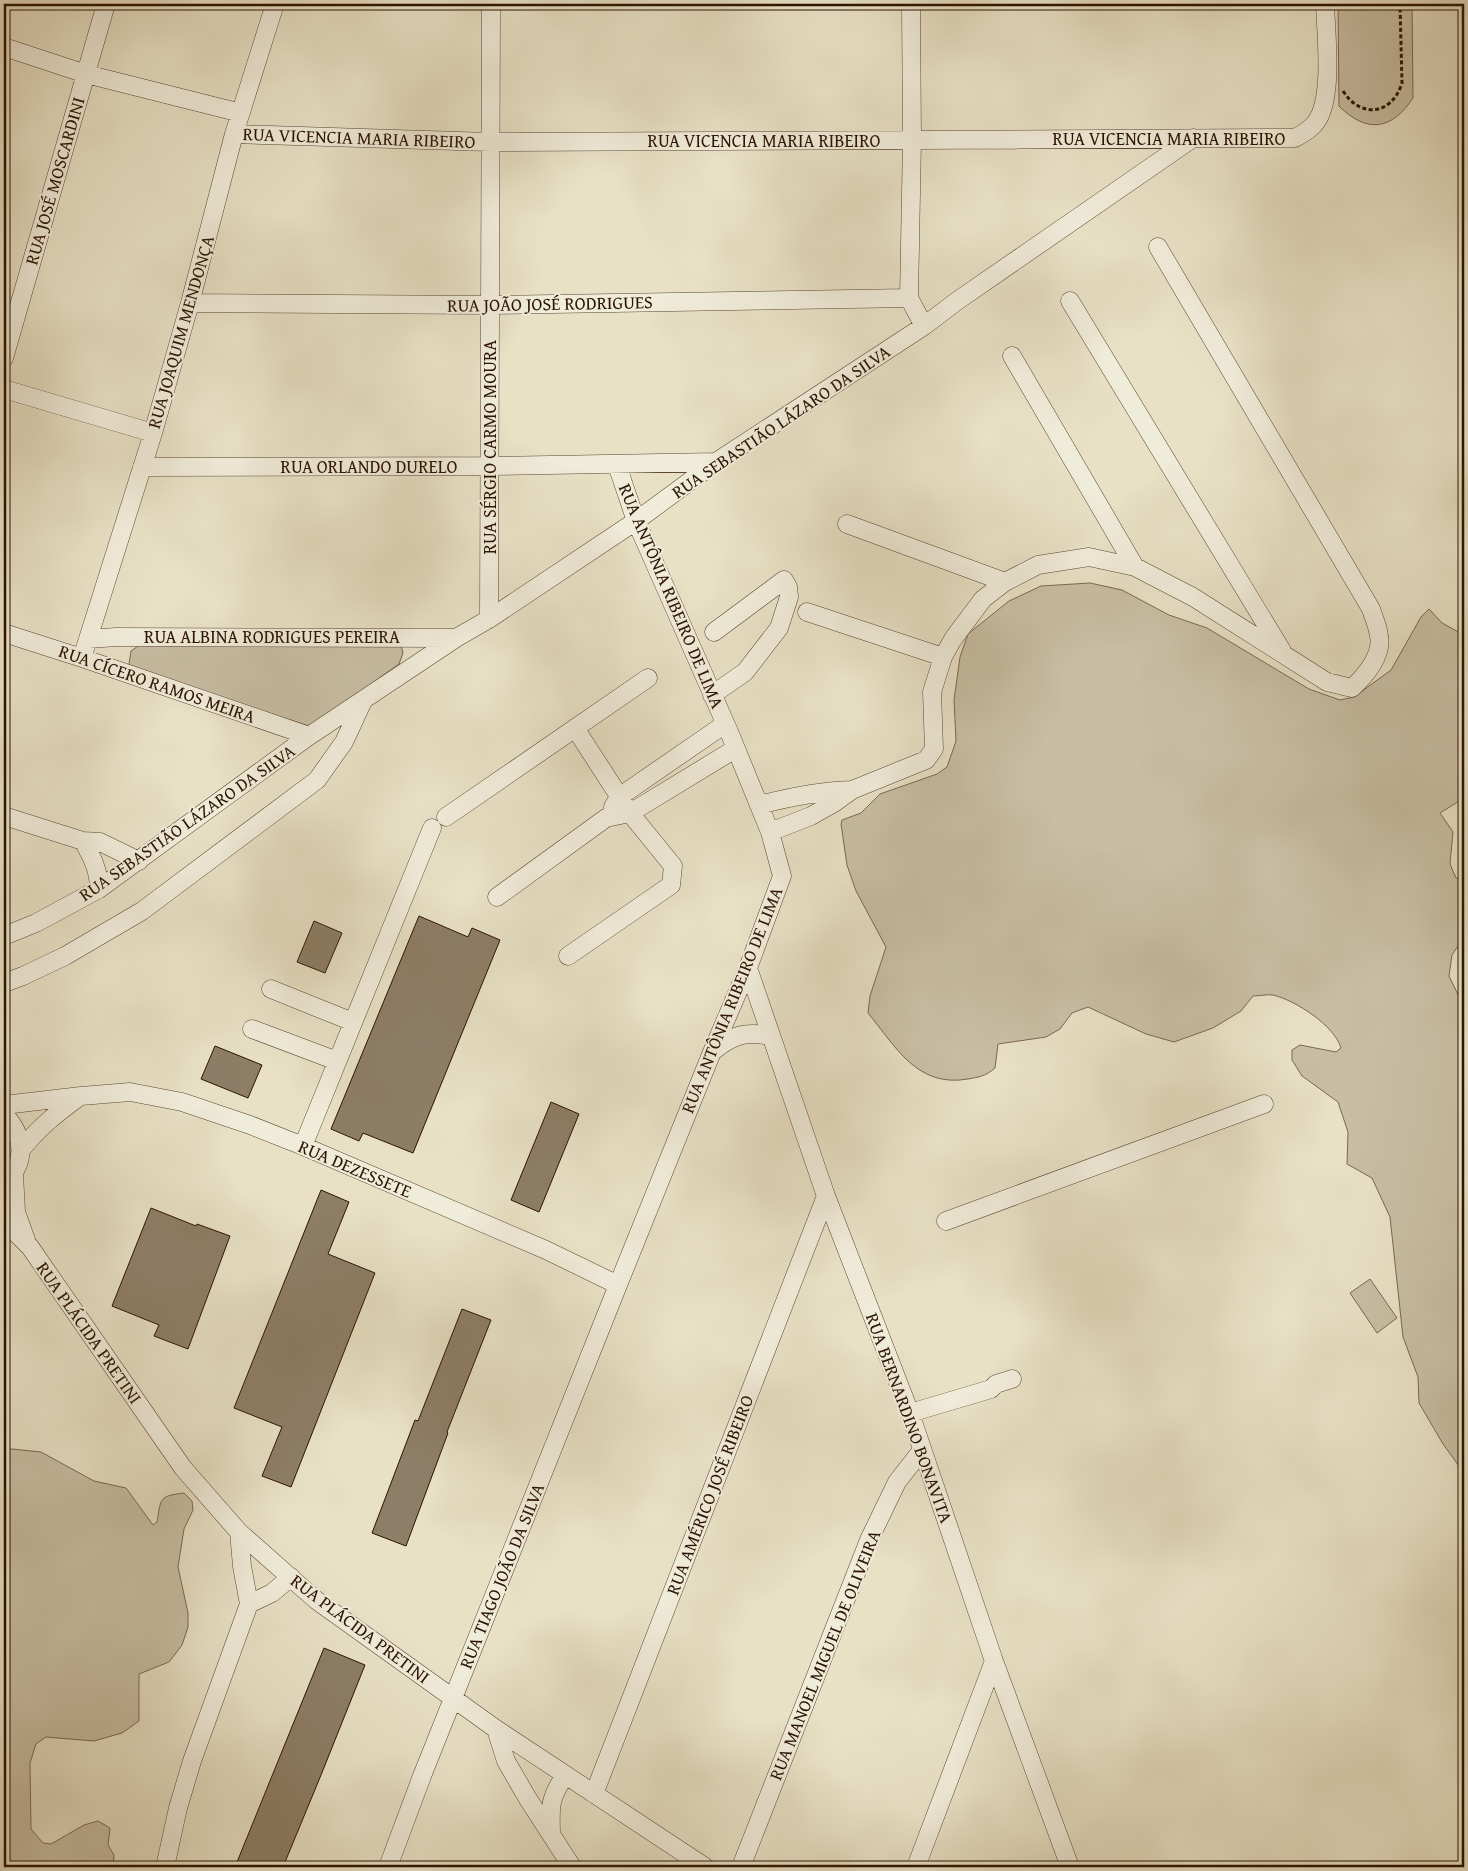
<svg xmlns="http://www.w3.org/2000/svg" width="1468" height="1871" viewBox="0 0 1468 1871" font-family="'Gentium Book Plus',serif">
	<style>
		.green { fill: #c8bea4; stroke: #7a6852 }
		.building { fill: #8d7e67; stroke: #2b1300 }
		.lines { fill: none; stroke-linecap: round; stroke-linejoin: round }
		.minor-casing { stroke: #5a4632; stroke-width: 19 }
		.path { stroke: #2b1300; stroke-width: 3; stroke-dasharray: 4 2.5; stroke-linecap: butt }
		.minor { stroke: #f0ecda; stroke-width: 18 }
		.labels { text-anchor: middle; stroke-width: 4; stroke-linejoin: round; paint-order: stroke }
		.street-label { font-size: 18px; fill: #2b1300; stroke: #f0ecda }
	</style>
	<rect width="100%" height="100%" fill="#e8e1c6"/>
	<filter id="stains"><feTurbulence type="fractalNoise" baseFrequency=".004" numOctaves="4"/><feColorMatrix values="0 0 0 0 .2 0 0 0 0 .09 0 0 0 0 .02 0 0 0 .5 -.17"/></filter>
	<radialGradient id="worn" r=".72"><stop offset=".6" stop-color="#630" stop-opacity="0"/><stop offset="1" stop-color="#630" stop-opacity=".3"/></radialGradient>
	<path class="green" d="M1338,4H1412L1413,98C1392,130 1367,134 1339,106Z
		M1090,583L1122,590L1169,615L1207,628L1309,689L1340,700L1354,697L1391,670L1421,617L1429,609L1442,623L1464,635V798L1440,813L1453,832L1450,864L1456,878L1464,879V937L1452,955L1449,976L1464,1007V1473L1443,1444L1419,1403L1418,1377L1403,1337L1390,1217L1372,1178L1347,1164L1348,1132L1338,1102L1302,1076L1292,1060V1050L1300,1045L1336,1052L1341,1048C1335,1026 1295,1000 1273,995C1267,994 1260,996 1253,996L1241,1011L1213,1028L1174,1042L1146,1034L1088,1007L1072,1013L1060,1029L1046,1037L998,1044L995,1068C986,1076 979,1077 968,1079C917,1088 896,1047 868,1013L870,996L886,947L856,891L847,865L841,824L842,820L861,813L880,794L937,774L947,767L956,741L954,700L960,657L968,634L1009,601L1041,586Z
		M401,645L403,653L399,664L315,724L309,726L132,669L129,664L131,651L138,646Z
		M1370,1279L1397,1318L1377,1333L1350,1293Z
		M12,1449L41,1452L94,1481L126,1488L153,1525L157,1522C161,1498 159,1496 184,1493L192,1501L193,1510L184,1529L178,1567L188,1613V1627L182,1645L169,1662L139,1674V1721L122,1733L94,1741L46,1737L36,1744L30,1763L31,1829L43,1843L51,1844L84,1825L98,1821L110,1828L108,1845L114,1855L113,1867H4V1450Z"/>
	<path class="building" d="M419,916L468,937L472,928L500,940L413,1153L363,1133L359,1141L331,1129Z
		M314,921L342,933L325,973L297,962Z
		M215,1046L262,1065L248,1098L201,1079Z
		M551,1102L579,1114L539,1212L511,1200Z
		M321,1190L349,1202L328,1254L375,1273L291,1487L262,1476L282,1427L234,1408Z
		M151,1208L196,1226L197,1224L230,1236L188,1349L154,1336L159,1325L112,1306Z
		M462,1309L491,1320L447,1432L448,1433L406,1546L372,1533L415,1420L418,1421Z
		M324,1648L365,1665L321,1775L283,1867H235Z"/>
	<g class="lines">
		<defs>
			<path id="minor" d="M911,4L912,140L909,298L924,326
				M4,47L86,74L241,113
				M234,134L490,142L1295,138C1304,133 1313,128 1318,119C1333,94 1326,33 1325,4
				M1070,301L1282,651
				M190,303L490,305L909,298
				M1012,356L1135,567
				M4,358L106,4
				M4,389L153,433
				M142,467L490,466L716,462
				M847,524L1005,582
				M807,612L943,657
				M489,619L491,4
				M4,633L82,658L309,736
				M89,639L116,637L456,638
				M82,658L153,433L190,303L234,134L275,4
				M712,695L745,672L779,628L789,597L788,587L784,580L714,632
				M759,805C790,797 820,791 852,790
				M613,807L619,797L725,724
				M4,816L83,841L100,842L139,861
				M446,817L648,678
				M770,832L811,816L834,803L852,790L926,760L934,749L932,692L943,657L953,639L983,599L1005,582L1038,565L1089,557L1135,567L1193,597L1327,682L1352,688C1365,676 1383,655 1379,636C1378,627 1374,618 1371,609L1158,247
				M83,841C92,857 99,870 99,889
				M497,897L606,818L630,813L735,749
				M4,936L36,923L99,889L309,736L456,638L489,619L636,521L716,462L924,326L957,301L1193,138
				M568,956L671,885L673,866L630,813L575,728
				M748,968L826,1196L910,1413L994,1661L1070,1867
				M4,983L23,976L65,956L142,911L317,780L344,742L363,701
				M271,989L353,1022
				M252,1029L337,1061
				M712,1052C732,1035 745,1031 771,1036
				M4,1105L81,1096L130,1092L182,1102L250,1125L303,1146L546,1250L618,1285
				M4,1114C25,1137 27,1162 4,1185
				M303,1146L432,828
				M21,1150C38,1128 57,1113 79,1097
				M14,1174L16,1212L26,1240
				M4,1221L30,1247L183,1468L239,1532L316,1600L496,1729L705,1867
				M946,1221L1264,1104
				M910,1413L991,1389L996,1384L1012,1379
				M249,1604L272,1593L291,1577
				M496,1729L506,1761L528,1799L572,1867
				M594,1794L826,1196
				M551,1833C550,1805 550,1798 565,1775
				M165,1867L178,1808L192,1761L249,1604L242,1566L239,1532
				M388,1867L422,1776L618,1285L712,1052L748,968L782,876L770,832L730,734L636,521L617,465
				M741,1867L869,1540L897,1482L922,1450
				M916,1867L994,1661"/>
		</defs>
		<use href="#minor" class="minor-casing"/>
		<path class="path" d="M1343,91C1361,119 1392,115 1402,83L1400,4"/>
		<use href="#minor" class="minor"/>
	</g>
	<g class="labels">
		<g class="street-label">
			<text transform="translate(359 138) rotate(2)" y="6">RUA VICENCIA MARIA RIBEIRO</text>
			<text x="1169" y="145">RUA VICENCIA MARIA RIBEIRO</text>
			<text x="764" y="147">RUA VICENCIA MARIA RIBEIRO</text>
			<text transform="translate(55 181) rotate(-74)" y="6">RUA JOSÉ MOSCARDINI</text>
			<text transform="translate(550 304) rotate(-1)" y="6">RUA JOÃO JOSÉ RODRIGUES</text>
			<text transform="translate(181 332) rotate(-74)" y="6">RUA JOAQUIM MENDONÇA</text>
			<text transform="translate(781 422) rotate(-34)" y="6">RUA SEBASTIÃO LÁZARO DA SILVA</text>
			<text transform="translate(490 447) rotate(-90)" y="6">RUA SÉRGIO CARMO MOURA</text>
			<text x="369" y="473">RUA ORLANDO DURELO</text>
			<text transform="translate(671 596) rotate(67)" y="6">RUA ANTÔNIA RIBEIRO DE LIMA</text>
			<text x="272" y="643">RUA ALBINA RODRIGUES PEREIRA</text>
			<text transform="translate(157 684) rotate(19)" y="6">RUA CÍCERO RAMOS MEIRA</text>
			<text transform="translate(187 823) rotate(-35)" y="6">RUA SEBASTIÃO LÁZARO DA SILVA</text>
			<text transform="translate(732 1000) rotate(-68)" y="6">RUA ANTÔNIA RIBEIRO DE LIMA</text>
			<text transform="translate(355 1169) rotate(23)" y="6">RUA DEZESSETE</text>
			<text transform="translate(89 1333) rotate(55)" y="6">RUA PLÁCIDA PRETINI</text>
			<text transform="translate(909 1418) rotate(70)" y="6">RUA BERNARDINO BONAVITA</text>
			<text transform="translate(710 1495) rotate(-69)" y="6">RUA AMÉRICO JOSÉ RIBEIRO</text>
			<text transform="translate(502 1576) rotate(-68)" y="6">RUA TIAGO JOÃO DA SILVA</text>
			<text transform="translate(360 1629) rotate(37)" y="6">RUA PLÁCIDA PRETINI</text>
			<text transform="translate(825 1655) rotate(-68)" y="6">RUA MANOEL MIGUEL DE OLIVEIRA</text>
		</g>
	</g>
	<rect width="1468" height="1871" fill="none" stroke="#e8e1c6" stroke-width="20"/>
	<rect x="5" y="5" width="1458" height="1861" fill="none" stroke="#2b1300" stroke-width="2.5"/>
	<rect x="10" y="10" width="1448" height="1851" fill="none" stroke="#2b1300"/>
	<rect width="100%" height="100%" filter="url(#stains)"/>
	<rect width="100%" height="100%" fill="url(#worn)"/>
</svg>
